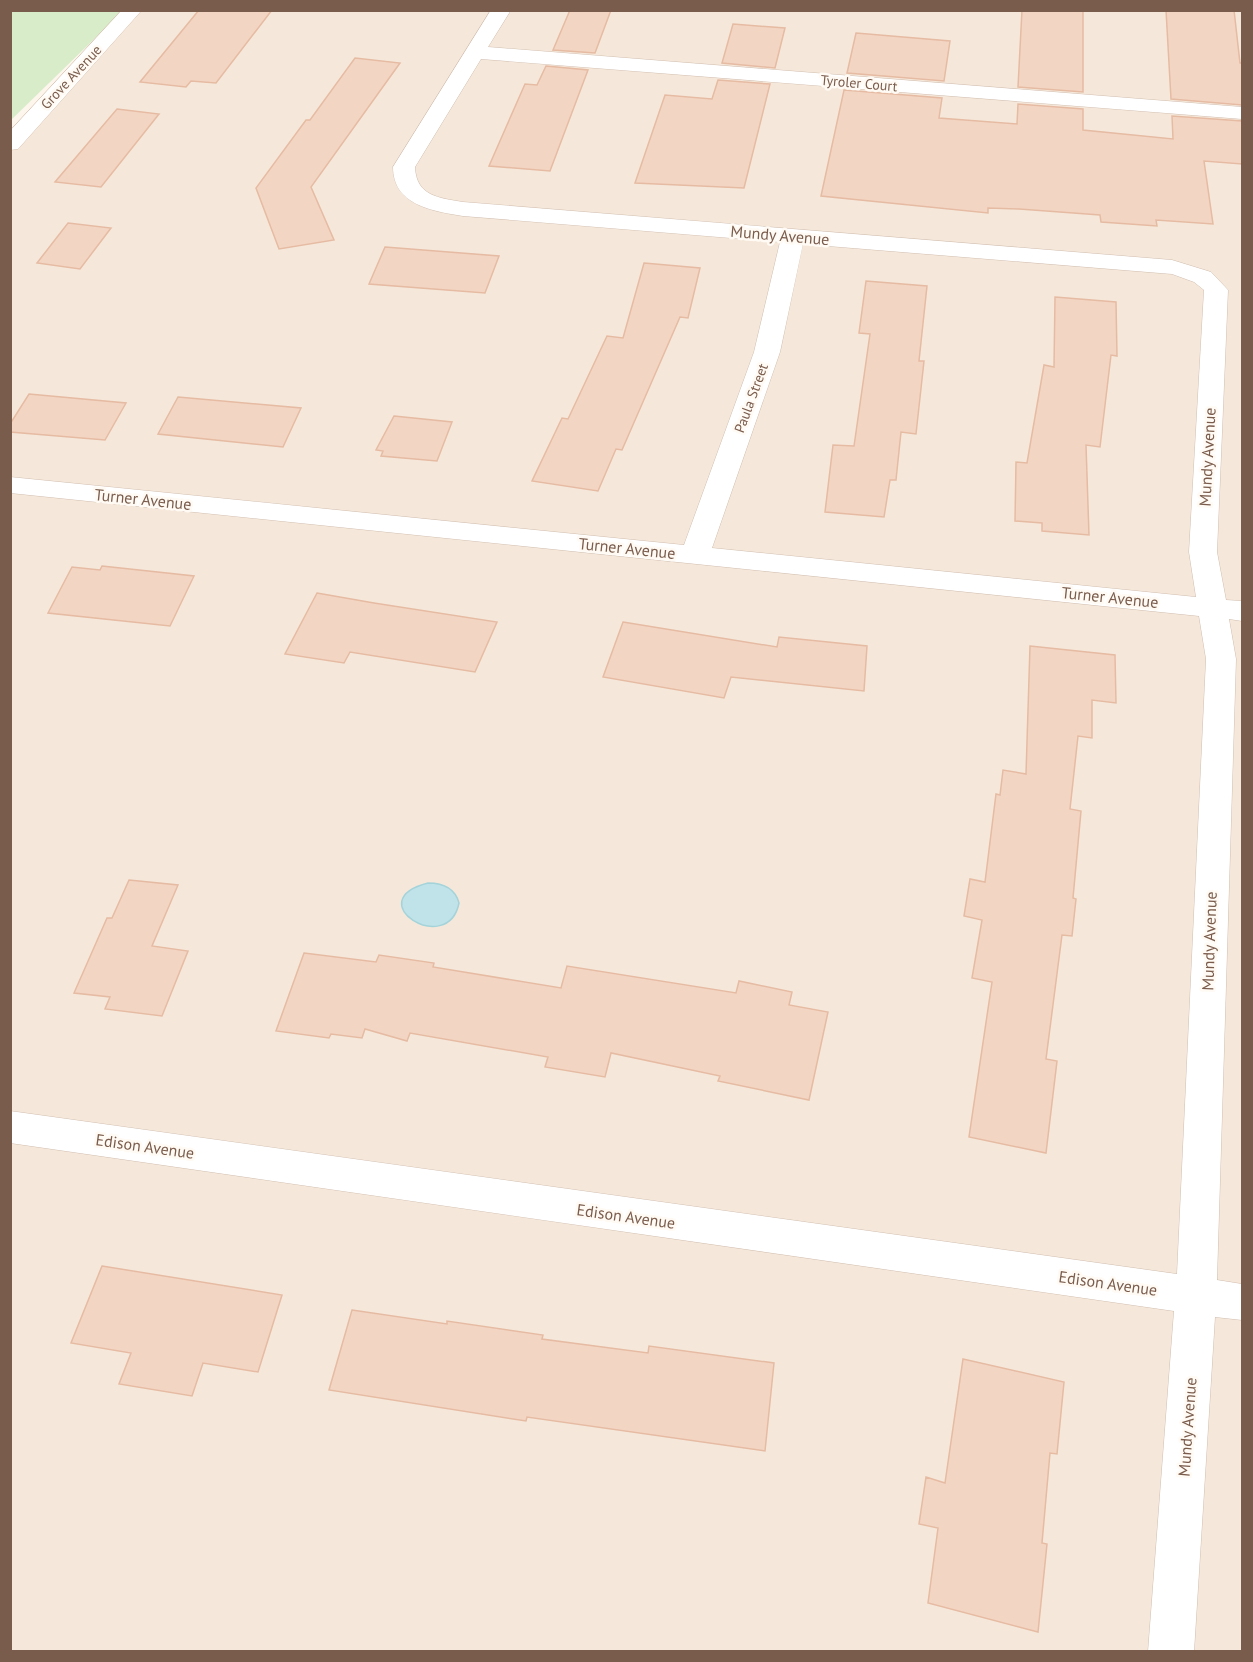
<svg xmlns="http://www.w3.org/2000/svg" width="1253" height="1662" viewBox="0 0 1253 1662" font-family="'PT Sans',sans-serif">
	<style>
		.residential { fill: #f5e8da }
		.green { fill: #d8ecc9 }
		.water { fill: #bfe3e8; stroke: #a5d3da; stroke-width: 1.5 }
		.building { fill: #f3d5c3; stroke: #e6bba3; stroke-width: 1.5 }
		.lines { fill: none; stroke-linecap: round; stroke-linejoin: round }
		.street-casing { stroke: #d1beb0; stroke-width: 1 }
		.secondary-casing { stroke: #d6c0b0; stroke-width: 1 }
		.street { fill: #fff; fill-rule: evenodd }
		.secondary { fill: #fff; fill-rule: evenodd }
		.labels { text-anchor: middle; stroke-width: 5; stroke-linejoin: round; paint-order: stroke }
		.far-street-label { font-size: 14px; fill: #7a5c4d; stroke: #fffaf3 }
		.street-label { font-size: 16px; fill: #7a5c4d; stroke: #fffaf3 }
	</style>
	<rect width="100%" height="100%" fill="#fdf6ec"/>
	<path class="residential" d="M133,11H1242V1651L11,1652V144Z"/>
	<path class="green" d="M11,11H123L11,120Z"/>
	<path class="water" d="M428,883C443,883 455,888 459,903C448,958 358,901 428,883Z"/>
	<path class="building" d="M199,10H272L216,83L191,81L186,87L140,82Z
		M570,10H611L595,53L553,50Z
		M1022,10H1083V92L1018,87Z
		M1166,10H1234L1240,63H1242V105L1171,99Z
		M733,24L785,28L775,68L722,63Z
		M856,33L950,41L944,81L847,73Z
		M355,58L400,63L311,187L334,240L279,249L256,188L306,120H310Z
		M546,66L588,70L550,171L489,166L525,84L537,85Z
		M718,80L770,84L744,188L635,183L665,95L712,99Z
		M844,90L942,98L939,118L1017,124L1018,104L1083,109V130L1173,139L1172,116L1242,121V164L1204,161L1213,224L1156,220L1157,226L1101,222L1100,215L1019,209L988,208V213L821,196Z
		M117,109L159,114L101,187L55,182Z
		M68,223L111,228L80,269L37,263Z
		M385,247L499,256L485,293L369,284Z
		M644,263L700,268L688,318L680,317L622,450L616,449L598,491L532,481L562,418L568,419L607,336L623,338Z
		M866,281L927,286L919,361H924L916,434L901,432L896,480H890L884,517L825,512L833,445L854,446L870,334L859,333Z
		M1055,297L1116,302L1117,356L1111,355L1100,447L1086,445L1089,535L1042,531V523L1015,521L1016,462L1027,463L1044,365L1054,367Z
		M29,394L126,403L105,440L10,432V424Z
		M178,397L301,408L283,447L158,434Z
		M394,416L452,422L437,461L381,456L383,451L376,450Z
		M102,566L194,576L170,626L48,613L72,567L100,570Z
		M317,593L374,603L497,622L475,672L350,652L344,663L285,654Z
		M623,622L777,647L779,637L867,646L864,691L731,677L724,698L603,677Z
		M1030,646L1115,655L1116,703L1092,700V738L1078,736L1070,809L1081,811L1073,898L1076,899L1072,936L1062,935L1046,1059L1057,1061L1046,1153L969,1137L992,982L972,978L982,920L964,916L970,879L985,882L996,794L1000,795L1003,770L1026,774Z
		M129,880L178,885L152,946L188,951L162,1016L105,1009L110,997L74,993L107,918H112Z
		M304,953L376,962L379,955L434,963L433,967L561,988L567,966L736,993L739,981L792,992L789,1005L828,1012L809,1100L718,1081L720,1076L611,1053L605,1077L545,1067L548,1057L410,1033L407,1041L365,1029L362,1038L331,1034L329,1038L276,1031Z
		M102,1266L282,1295L258,1372L203,1363L192,1396L119,1384L131,1353L71,1343Z
		M352,1310L447,1324V1321L543,1335L542,1339L648,1353L649,1346L774,1363L765,1451L527,1417L526,1421L329,1390Z
		M963,1359L1064,1382L1057,1454L1050,1453L1042,1543L1047,1544L1038,1632L928,1603L938,1528L919,1524L926,1477L945,1483Z"/>
	<g class="lines">
		<defs>
			<path id="street" d="M491,10H511L488,47L1242,107V119L481,59L415,167C416,196 439,198 463,202L1172,260L1211,272L1228,290L1217,552L1226,600L1242,601V621L1229,619L1236,659L1217,1280L1242,1284V1320L1215,1317L1194,1652H1148L1174,1311L10,1143V1111L1177,1274L1206,659L1199,616L10,493V477L684,545L754,352L780,242L463,216C432,211 393,205 393,167ZM803,244L1172,274L1194,282L1204,290L1189,552L1196,597L712,548L780,352Z"/>
			<path id="secondary" d="M122,10H142L18,149L10,150V131Z"/>
		</defs>
		<use href="#street" class="street-casing"/>
		<use href="#secondary" class="secondary-casing"/>
		<use href="#street" class="street"/>
		<use href="#secondary" class="secondary"/>
	</g>
	<g class="labels">
		<g class="far-street-label">
			<text transform="translate(71 77) rotate(-47)" y="5">Grove Avenue</text>
			<text transform="translate(859 83) rotate(5)" y="5">Tyroler Court</text>
			<text transform="translate(751 398) rotate(-70)" y="5">Paula Street</text>
		</g>
		<g class="street-label">
			<text transform="translate(780 235) rotate(5)" y="6">Mundy Avenue</text>
			<text transform="translate(1207 457) rotate(-87)" y="6">Mundy Avenue</text>
			<text transform="translate(143 499) rotate(6)" y="6">Turner Avenue</text>
			<text transform="translate(627 548) rotate(6)" y="6">Turner Avenue</text>
			<text transform="translate(1110 597) rotate(6)" y="6">Turner Avenue</text>
			<text transform="translate(1209 941) rotate(-88)" y="6">Mundy Avenue</text>
			<text transform="translate(145 1146) rotate(8)" y="6">Edison Avenue</text>
			<text transform="translate(626 1216) rotate(8)" y="6">Edison Avenue</text>
			<text transform="translate(1108 1283) rotate(8)" y="6">Edison Avenue</text>
			<text transform="translate(1187 1427) rotate(-86)" y="6">Mundy Avenue</text>
		</g>
	</g>
	<rect width="1253" height="1662" fill="none" stroke="#7a5c4d" stroke-width="24"/>
</svg>
